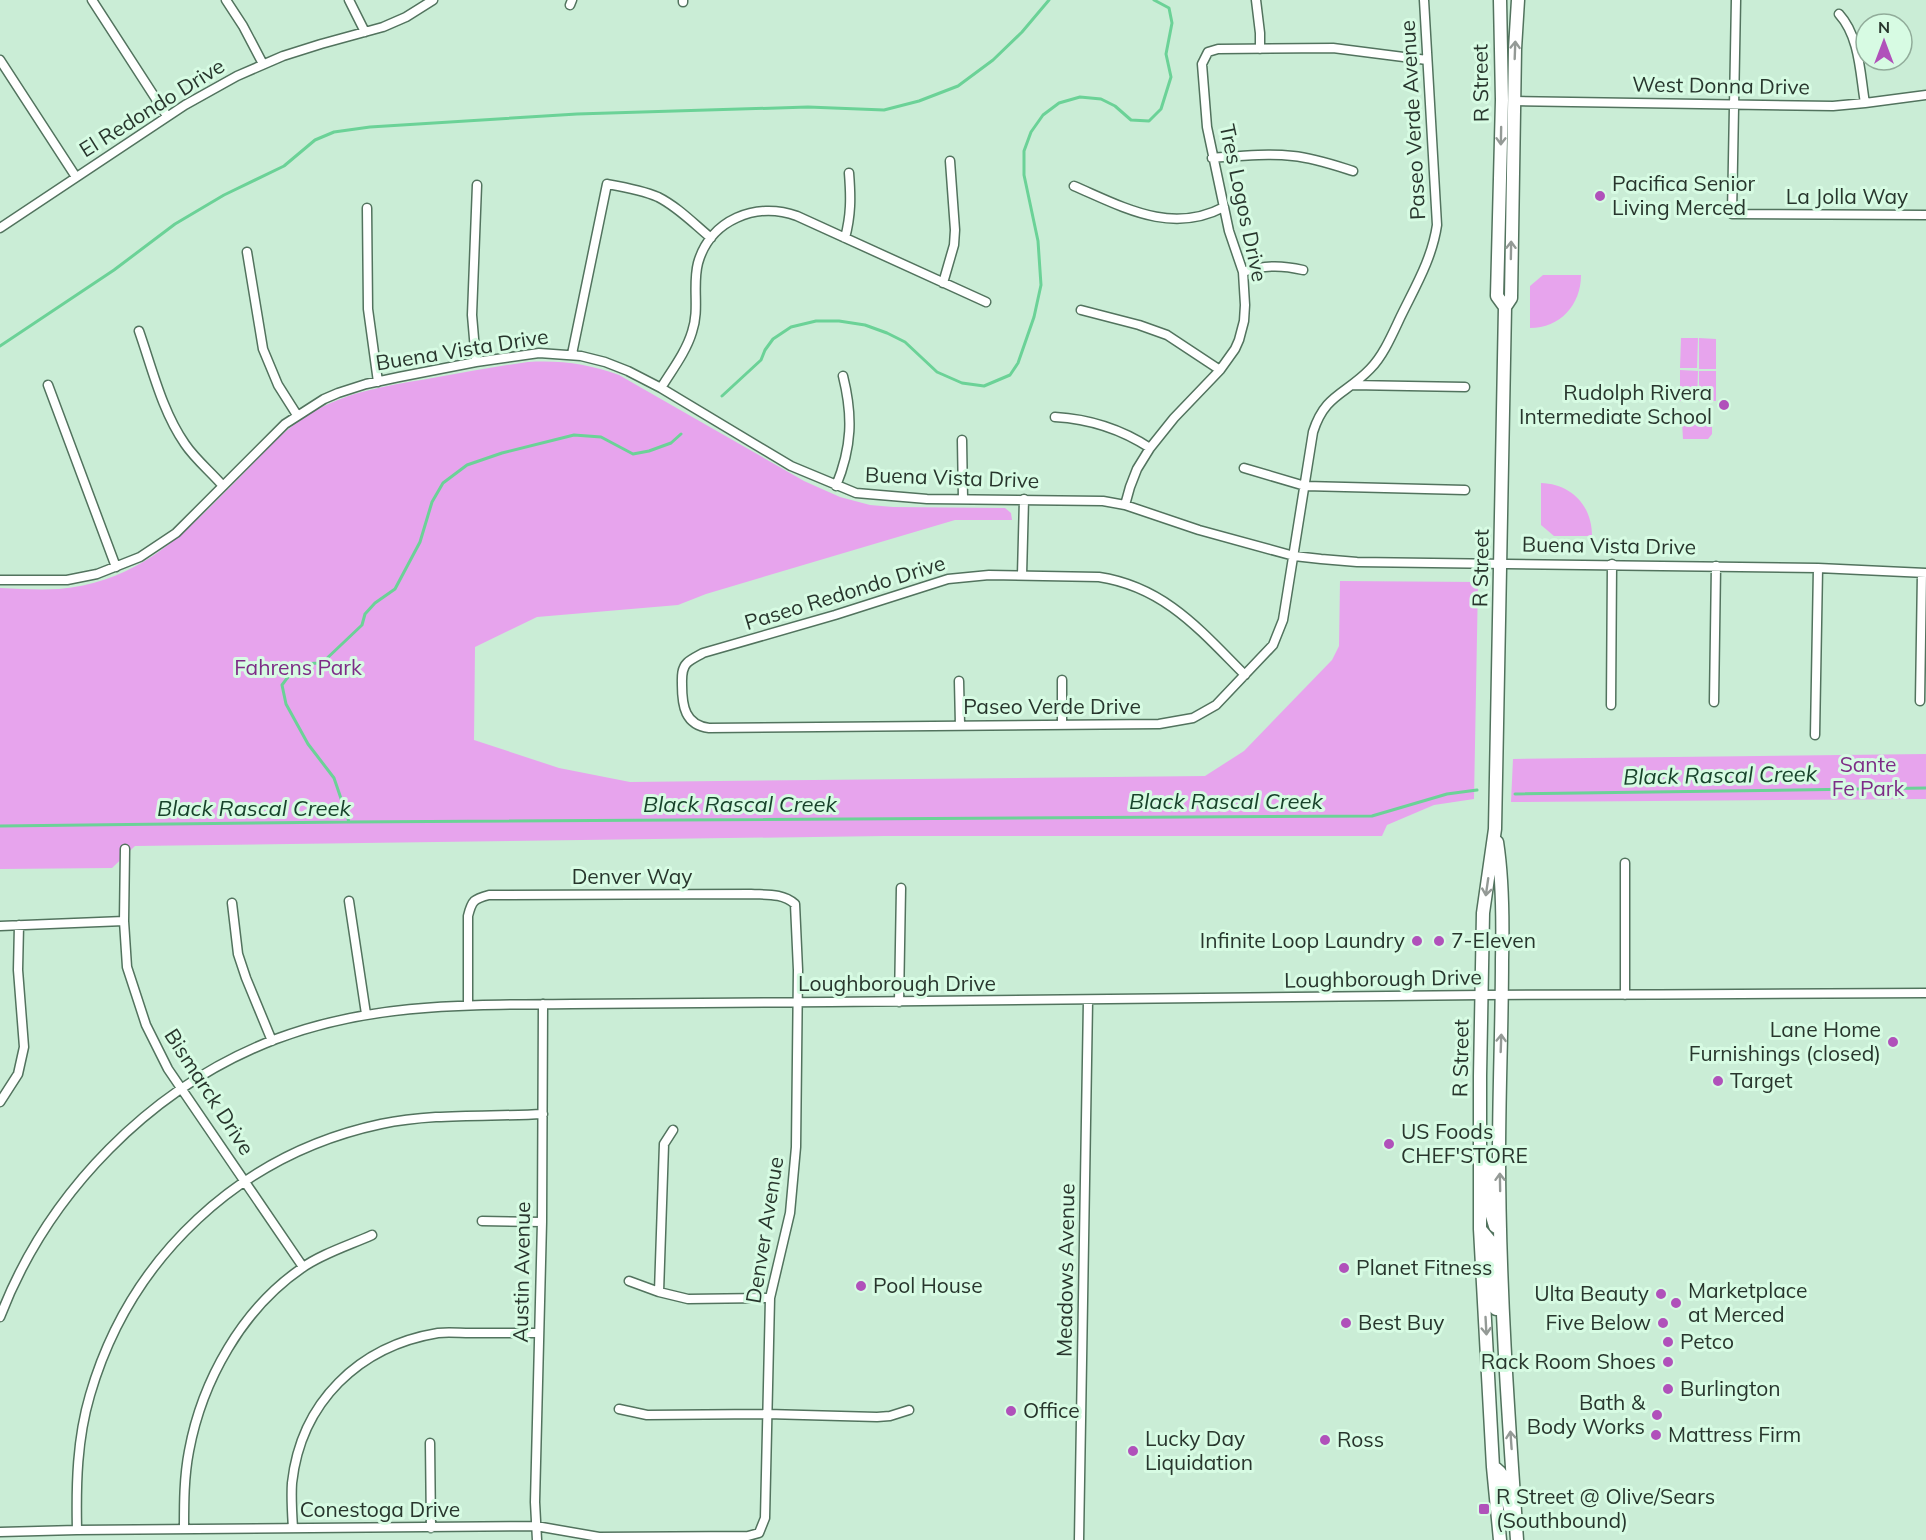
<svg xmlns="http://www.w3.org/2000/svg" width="1926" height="1540" viewBox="0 0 1926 1540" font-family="Mulish,sans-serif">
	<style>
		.green { fill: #e7a4ed }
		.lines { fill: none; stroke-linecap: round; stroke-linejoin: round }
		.stream { stroke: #6bd297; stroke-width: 3 }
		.street-casing { stroke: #52735e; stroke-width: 11 }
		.secondary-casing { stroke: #52735e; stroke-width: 15 }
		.street { stroke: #fff; stroke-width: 8 }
		.secondary { stroke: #fff; stroke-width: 12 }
		.oneway { stroke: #949a96 }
		.poi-dot { fill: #b051ba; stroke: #d7fbe3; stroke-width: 2 }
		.labels { text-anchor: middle; stroke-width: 6; stroke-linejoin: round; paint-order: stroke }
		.street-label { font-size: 21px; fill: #28362d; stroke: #d7fbe3 }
		.poi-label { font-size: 21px; fill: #28362d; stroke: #d7fbe3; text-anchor: start }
		.park-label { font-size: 21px; fill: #7d2c86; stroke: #d7fbe3 }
		.water-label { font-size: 22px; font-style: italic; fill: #18432b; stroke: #d7fbe3 }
	</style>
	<rect width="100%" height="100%" fill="#caedd6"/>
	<path class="green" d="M1543,275H1581C1581,305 1560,328 1530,328V286Z
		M1681,338H1698L1697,368H1680Z
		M1699,338L1716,339V369H1699Z
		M528,362C560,360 589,364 619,375L804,481L840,497L870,505L893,507L1005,508L1011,513L1012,520H955L706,594L678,605L537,617L475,647L474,740L559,768L630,782L1205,776L1244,751L1332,660L1339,646L1340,581L1478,582L1474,799L1434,805L1387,825L1382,836H884L135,846L112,868L0,869V588C20,589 40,590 59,589C143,581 185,532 241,476C262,455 282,431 308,415C347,390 394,385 438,377C468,372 498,366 528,362Z
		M1680,370L1698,371L1697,401H1680Z
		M1699,371H1716V401H1699Z
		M1682,422H1712V434L1708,439H1683Z
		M1541,483C1571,484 1592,505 1592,536H1554L1541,525Z
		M1926,754V799L1511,802L1513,759Z"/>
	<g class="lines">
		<path class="stream" d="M0,346L114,270L175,224L224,195L284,166L315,140L334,132L370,127L577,114L808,107L884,110L919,101L958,86L993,60L1022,32L1049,0
			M722,396L761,360L765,350L773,339L791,327L816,321H839L865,325L887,333L905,342L937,372L962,383L984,386L1010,375L1018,363L1034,317L1041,285L1038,241L1024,175V151L1031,132L1043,115L1059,103L1080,97L1101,99L1115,106L1131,120L1149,121L1161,109L1171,77L1166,54L1172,23L1169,8L1154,0
			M1515,794L1926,788
			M349,822L334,778L308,744L286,704L282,685C295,667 299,663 322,663L362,625L365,614L375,603L395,589L420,542L432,502L443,483L467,465L502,453L574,435L601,437L633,454L649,451L671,443L681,434
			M0,826L349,822L1372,816L1447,794L1477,790"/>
		<defs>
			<path id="street" d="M92,0L167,116
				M226,0L243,26L263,64
				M349,0L365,32
				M1256,0L1260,33V49
				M1736,0L1732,214L1926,215
				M683,2V0
				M570,5L572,0
				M1839,14C1860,37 1860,74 1865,103
				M0,60L76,177
				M1514,101L1833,106L1865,103L1926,95
				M1212,158C1239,156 1266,153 1293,156C1314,158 1334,165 1353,171
				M1074,186C1123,207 1171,235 1224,207
				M367,208L368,309L378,382
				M0,228L185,105L237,76L283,56L321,44L383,27L406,17L433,0
				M845,238C851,215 851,198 849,173
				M247,252L263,349L278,385L297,415
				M1243,272C1264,265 1281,265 1303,270
				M943,283L954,245L955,230L950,161
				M1081,310L1139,325L1167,335L1220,370
				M139,331C152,368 162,411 185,444C195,459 211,472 223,486
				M572,354L607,184C624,187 642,190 658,197C678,207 694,224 711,238
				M476,362L472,315L477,185
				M48,385L116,567
				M1352,385L1465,387
				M661,388C672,370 686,352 692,332C700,309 692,286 698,263C710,220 756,201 797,216L986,302
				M1055,417C1090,419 1121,429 1150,448
				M962,440L963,499
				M1244,468L1305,486L1465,490
				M836,486C852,447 853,416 843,376
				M1125,505L1130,487L1137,469L1150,448L1174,418L1220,370L1235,349L1239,340L1244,321L1245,305L1243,272L1229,231L1207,127L1202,64L1208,52L1218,49L1333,48L1427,60
				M1022,575L1024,499
				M0,580H67L97,574L140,557L176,533L285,424L324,399L338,393L366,384L399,377L476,362L539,353L581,356L605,362L628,371L661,388L791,466L856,493L927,499L1103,501L1125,505L1199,530L1294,556L1321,559L1357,562L1818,568L1926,573
				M1245,675C1201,631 1165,587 1099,577L989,575L948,579L835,615L703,653C698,656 691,659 687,663C681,669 682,678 682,685C682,706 685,725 709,728L1159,724L1193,718L1216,705L1273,645L1283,620L1313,432C1325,394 1345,395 1370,369C1383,356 1392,335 1400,318C1415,287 1432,259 1437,225L1424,0
				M1062,680V724
				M959,681L960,725
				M1920,701L1922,573
				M1714,702L1716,566
				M1611,705L1612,564
				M1815,735L1818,568
				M125,849L124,921L127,967L146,1025L168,1069L303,1267
				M1625,863V995
				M349,901L366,1014
				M232,903L238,954L246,978L272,1041
				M0,926L124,921
				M899,1002L901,888
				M0,1102L18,1074L24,1047L18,970L19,925
				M482,1221L542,1222
				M629,1281L659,1292L688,1299L770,1298
				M659,1292L664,1144L673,1130
				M0,1317C48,1192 151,1087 276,1039C375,1002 469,1005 572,1004C658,1003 744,1003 830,1002C1047,1001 1264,997 1482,995C1630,994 1778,995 1926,993
				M619,1409L647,1415L767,1414L877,1417L890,1416L909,1410
				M430,1443L431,1528
				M293,1528C292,1513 291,1498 292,1483C301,1402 359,1346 438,1333C448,1332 460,1333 470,1333C493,1333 516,1333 539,1333
				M184,1529C184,1503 184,1477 189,1451C202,1381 242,1309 302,1268C321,1254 350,1245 372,1235
				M77,1530C76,1484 77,1439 90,1395C130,1257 240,1154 381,1124C434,1113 489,1117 543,1114
				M0,1532L77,1530L536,1526L599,1537L748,1536L759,1533L765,1518L770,1298L790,1213L796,1147L798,970L795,904C782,893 767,895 751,894L489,895C474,899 472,900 468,916V1005
				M537,1540L535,1502L542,1222L543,1004
				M1079,1540L1088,1001"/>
			<path id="secondary" d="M1500,0L1502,100L1497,296L1505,307
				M1497,842C1503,881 1503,920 1502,960C1502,1025 1499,1090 1499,1155C1499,1283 1508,1412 1517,1540
				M1488,1167L1490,1209L1495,1226L1500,1229
				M1480,1229L1490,1241L1491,1248L1496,1309
				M1493,1467C1508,1474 1506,1495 1510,1509
				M1500,1540L1493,1467L1480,1229V1076L1483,913L1495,829L1505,307L1511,298L1515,49L1518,0"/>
		</defs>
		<use href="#street" class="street-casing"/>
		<use href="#secondary" class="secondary-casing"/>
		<use href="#street" class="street"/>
		<use href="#secondary" class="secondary"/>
	</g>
	<defs><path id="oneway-shaft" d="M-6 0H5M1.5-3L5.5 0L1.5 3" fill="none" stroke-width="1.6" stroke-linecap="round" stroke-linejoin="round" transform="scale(1.5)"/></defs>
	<g class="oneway">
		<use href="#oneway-shaft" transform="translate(1515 50) rotate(-88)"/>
		<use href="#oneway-shaft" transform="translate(1501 136) rotate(91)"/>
		<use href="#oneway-shaft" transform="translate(1511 250) rotate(-89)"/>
		<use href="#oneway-shaft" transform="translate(1487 887) rotate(98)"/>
		<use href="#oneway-shaft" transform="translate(1501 1043) rotate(-88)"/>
		<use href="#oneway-shaft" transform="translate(1500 1182) rotate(-91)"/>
		<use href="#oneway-shaft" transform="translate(1486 1326) rotate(87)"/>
		<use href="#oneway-shaft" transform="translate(1511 1440) rotate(-94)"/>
	</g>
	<g class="poi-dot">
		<circle cx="1600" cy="196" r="6"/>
		<circle cx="1724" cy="405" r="6"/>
		<circle cx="1417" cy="941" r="6"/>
		<circle cx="1439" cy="941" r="6"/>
		<circle cx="1893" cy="1042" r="6"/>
		<circle cx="1718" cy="1081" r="6"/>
		<circle cx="1389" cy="1144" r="6"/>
		<circle cx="1344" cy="1268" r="6"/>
		<circle cx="861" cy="1286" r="6"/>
		<circle cx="1661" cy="1294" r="6"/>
		<circle cx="1676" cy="1303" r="6"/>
		<circle cx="1346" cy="1323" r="6"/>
		<circle cx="1663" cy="1323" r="6"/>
		<circle cx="1668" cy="1342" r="6"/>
		<circle cx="1668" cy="1362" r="6"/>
		<circle cx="1668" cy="1389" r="6"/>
		<circle cx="1011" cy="1411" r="6"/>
		<circle cx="1657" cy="1415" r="6"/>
		<circle cx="1656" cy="1435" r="6"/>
		<circle cx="1325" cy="1440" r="6"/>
		<circle cx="1133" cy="1451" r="6"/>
		<rect x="1478" y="1503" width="12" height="12" rx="3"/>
	</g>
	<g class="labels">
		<g class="street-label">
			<text transform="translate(1481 83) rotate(-91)" y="7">R Street</text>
			<text transform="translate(1721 86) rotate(1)" y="7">West Donna Drive</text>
			<text transform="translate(152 108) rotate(-32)" y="7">El Redondo Drive</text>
			<text transform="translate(1413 120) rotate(-93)" y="7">Paseo Verde Avenue</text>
			<text x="1847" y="204">La Jolla Way</text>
			<text transform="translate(1243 203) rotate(78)" y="7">Tres Logos Drive</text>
			<text transform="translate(462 350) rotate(-9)" y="7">Buena Vista Drive</text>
			<text transform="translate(952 478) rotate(2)" y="7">Buena Vista Drive</text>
			<text transform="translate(1609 546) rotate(1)" y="7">Buena Vista Drive</text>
			<text transform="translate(1481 568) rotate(-89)" y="7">R Street</text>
			<text transform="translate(845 593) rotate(-17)" y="7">Paseo Redondo Drive</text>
			<text x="1052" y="714">Paseo Verde Drive</text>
			<text x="632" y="884">Denver Way</text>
			<text transform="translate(1383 979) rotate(-1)" y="7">Loughborough Drive</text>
			<text x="897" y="991">Loughborough Drive</text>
			<text transform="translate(1461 1058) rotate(-89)" y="7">R Street</text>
			<text transform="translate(209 1092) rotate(57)" y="7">Bismarck Drive</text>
			<text transform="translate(765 1230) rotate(-81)" y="7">Denver Avenue</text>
			<text transform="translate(1066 1270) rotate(-89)" y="7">Meadows Avenue</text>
			<text transform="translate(522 1272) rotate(-89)" y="7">Austin Avenue</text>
			<text x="380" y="1517">Conestoga Drive</text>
		</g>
		<g class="poi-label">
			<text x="1612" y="191">Pacifica Senior<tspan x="1612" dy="24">Living Merced</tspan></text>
			<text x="1712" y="400" text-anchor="end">Rudolph Rivera<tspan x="1712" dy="24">Intermediate School</tspan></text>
			<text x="1405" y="948" text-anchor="end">Infinite Loop Laundry</text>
			<text x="1451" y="948">7-Eleven</text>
			<text x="1881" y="1037" text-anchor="end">Lane Home<tspan x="1881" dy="24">Furnishings (closed)</tspan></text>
			<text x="1730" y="1088">Target</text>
			<text x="1401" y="1139">US Foods<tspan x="1401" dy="24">CHEF'STORE</tspan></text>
			<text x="1356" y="1275">Planet Fitness</text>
			<text x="873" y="1293">Pool House</text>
			<text x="1688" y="1298">Marketplace<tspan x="1688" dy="24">at Merced</tspan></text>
			<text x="1649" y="1301" text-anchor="end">Ulta Beauty</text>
			<text x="1358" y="1330">Best Buy</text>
			<text x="1651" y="1330" text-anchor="end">Five Below</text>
			<text x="1680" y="1349">Petco</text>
			<text x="1656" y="1369" text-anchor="end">Rack Room Shoes</text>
			<text x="1680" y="1396">Burlington</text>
			<text x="1645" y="1410" text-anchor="end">Bath &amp;<tspan x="1645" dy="24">Body Works</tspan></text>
			<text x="1023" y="1418">Office</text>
			<text x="1668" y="1442">Mattress Firm</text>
			<text x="1145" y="1446">Lucky Day<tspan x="1145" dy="24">Liquidation</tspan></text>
			<text x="1337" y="1447">Ross</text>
			<text x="1496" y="1504">R Street @ Olive/Sears<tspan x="1496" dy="24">(Southbound)</tspan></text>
		</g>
		<g class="park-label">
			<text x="298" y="675">Fahrens Park</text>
			<text x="1868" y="772">Sante<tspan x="1868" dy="24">Fe Park</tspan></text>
		</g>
		<g class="water-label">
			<text transform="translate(1720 775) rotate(-1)" y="8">Black Rascal Creek</text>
			<text x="1226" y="809">Black Rascal Creek</text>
			<text x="740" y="812">Black Rascal Creek</text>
			<text x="254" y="816">Black Rascal Creek</text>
		</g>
	</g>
	<g transform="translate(1884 42)"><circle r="28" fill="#d7fbe3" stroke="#91ac9a" stroke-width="1.5"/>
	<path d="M0-4.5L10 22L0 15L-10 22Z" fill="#b051ba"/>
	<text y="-9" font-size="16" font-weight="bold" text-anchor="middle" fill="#28362d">N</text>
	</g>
</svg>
